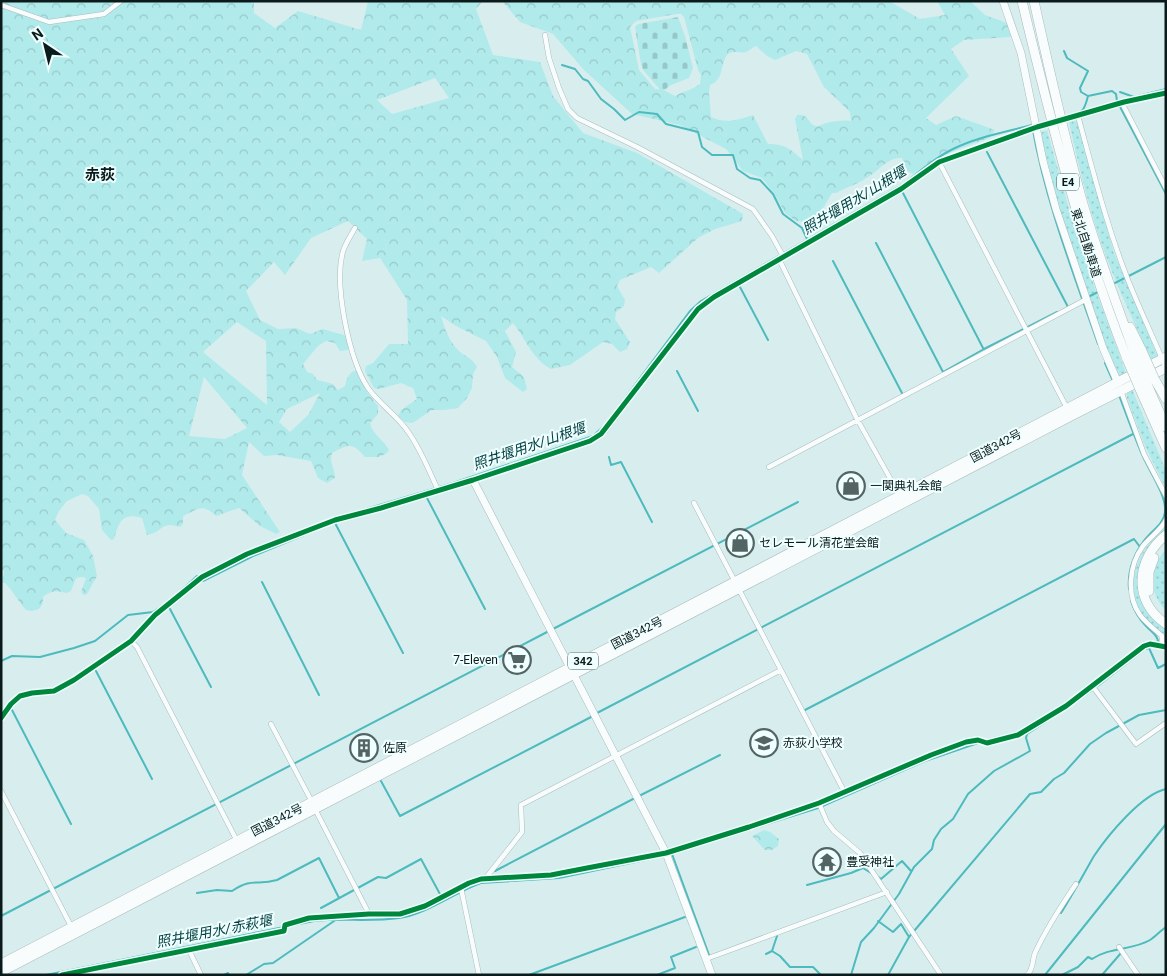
<svg xmlns="http://www.w3.org/2000/svg" width="1167" height="976" viewBox="0 0 1167 976" font-family="Roboto,'Noto Sans JP',sans-serif">
	<style>
		.grass { fill: url(#grass-dots) }
		.forest { fill: url(#forest-crowns); fill-rule: evenodd }
		.cemetery { fill: url(#cemetery-stones) }
		.lines { fill: none; stroke-linecap: round; stroke-linejoin: round }
		.stream { stroke: #4dbabd; stroke-width: 2 }
		.street-tunnel { stroke: #b9cece; stroke-width: 4.5; stroke-dasharray: 4.5 2; stroke-linecap: butt }
		.street-casing { stroke: #abb; stroke-width: 5.5 }
		.secondary-casing { stroke: #abb; stroke-width: 8 }
		.highway-casing { stroke: #abb; stroke-width: 10 }
		.street { stroke: #f9fcfc; stroke-width: 4.5 }
		.secondary { stroke: #f9fcfc; stroke-width: 7 }
		.highway { stroke: #f9fcfc; stroke-width: 9 }
		.highway-bridge-casing { stroke: #abb; stroke-width: 10; stroke-linecap: butt }
		.highway-bridge { stroke: #f9fcfc; stroke-width: 9 }
		.cycleway-casing { stroke: #efffff; stroke-width: 8 }
		.cycleway { stroke: #00873e; stroke-width: 5 }
		.labels { text-anchor: middle; stroke-width: 4; stroke-linejoin: round; paint-order: stroke }
		.shield { fill: #efffff; stroke: #4f5f5f; stroke-width: 1 }
		.shield-label { font-size: 11px; font-weight: bold; fill: #0b1a1b }
		.street-label { font-size: 12px; fill: #0b1a1b; stroke: #efffff }
		.poi-label { font-size: 12px; fill: #0b1a1b; stroke: #efffff; text-anchor: start }
		.water-label { font-size: 14px; font-style: italic; fill: #023e40; stroke: #efffff }
		.quarter-label { font-size: 15px; font-weight: bold; fill: #0b1a1b; stroke: #efffff }
	</style>
	<defs>
		<pattern id="grass-dots" width="8" height="8" patternUnits="userSpaceOnUse" patternTransform="scale(1.25)"><rect width="8" height="8" fill="#b1eaeb"/><path d="M2 2h.1M6 6h.1" fill="none" stroke="#97c8c9" stroke-width="1.8" stroke-linecap="round"/></pattern>
		<pattern id="forest-crowns" width="20" height="18" patternUnits="userSpaceOnUse" patternTransform="scale(1.25)"><rect width="20" height="18" fill="#b1eaeb"/><path d="M2 6a3 3 0 1 1 6 0M12 15a3 3 0 1 1 6 0" fill="none" stroke="#97c8c9"/></pattern>
		<pattern id="cemetery-stones" width="16" height="16" patternUnits="userSpaceOnUse" patternTransform="scale(1.25)"><rect width="16" height="16" fill="#b1eaeb"/><path d="M2 7V4a2 2 0 0 1 4 0v3zM10 15v-3a2 2 0 0 1 4 0v3z" fill="#97c8c9"/></pattern>
	</defs>
	<rect width="100%" height="100%" fill="#d8eeee"/>
	<path class="grass" d="M1076,121L1077,122L1114,253L1157,355V358L1151,360C1138,330 1123,300 1111,269C1092,222 1080,172 1069,122Z
		M1047,130L1071,216L1092,280L1126,373L1119,376C1083,300 1060,217 1041,135L1042,132Z
		M1132,389L1166,471V489L1145,446L1127,398V392Z
		M1166,526V529C1156,538 1147,546 1142,559C1131,585 1142,615 1166,629V638C1159,628 1147,623 1141,613C1123,582 1140,546 1166,526Z
		M1166,550V611C1149,592 1146,569 1166,550Z"/>
	<path class="forest" d="M1,1H254V13L275,28L298,11L361,30L368,1H483L476,9L493,55L540,62L553,96L583,133L637,153L743,214L742,221L715,229L698,238L659,273L651,267L620,280L617,286L625,300L624,306L616,312L615,319L630,342L627,349L620,352L612,344L603,342L570,365L551,369C532,359 526,339 513,323L505,331L516,352L512,367L524,377L527,389L523,392L505,378L497,357L486,341L456,326L441,316C445,329 449,342 460,352C468,358 471,357 477,367L473,374L472,388L467,398L458,408L444,410H432L412,423L405,422L398,416L401,410L417,399L413,388L401,383L379,389L374,388L365,371L366,366L373,363L389,344H408L407,300L380,258L362,261L367,239L348,221L311,238L285,275L274,262L246,291L260,320L278,329L296,328L310,334L323,329L347,336L350,346L348,350L340,351L335,343L326,341L318,346L303,364L307,372L313,374L317,380L333,384L338,390L345,386C347,378 349,371 358,370L367,392L378,406V414L370,423C372,434 384,440 389,450L387,453L379,457H365C352,442 349,444 332,453C329,462 335,469 335,478L327,483L318,478L311,461L277,455L264,456L249,442L242,475L280,532L276,534L260,526L239,508L216,516C202,503 199,509 183,516V524L180,527C159,521 164,532 147,535L142,518C123,512 119,521 114,539L111,540L102,530L99,509L88,496L82,494L67,501L59,511L55,520L66,533L84,540L93,556L97,576L87,594L84,595L81,592L86,578L81,577L76,578L71,591L67,593C57,591 51,590 43,597C44,609 36,612 26,610C18,601 13,591 5,583H1C1,578 5,575 4,570H1ZM435,78L449,98L392,114L377,100ZM237,322L266,341L267,405L203,352ZM204,377L247,428L225,439L189,436ZM320,393L308,415L290,432L279,422L287,409Z
		M502,1H889L920,19L945,15L937,1H970L985,15L1007,23L1011,37L964,40L951,49L969,76L926,118L936,125L956,116L995,130L989,138L961,148L933,160L913,174L906,170L902,158C889,157 881,168 871,175C861,183 847,187 836,193H832L822,210L806,222L796,221L785,213L775,195L762,178L743,171L726,149L680,125L632,114L584,70L553,34L520,22ZM677,14H681L684,17L698,70L701,75L700,84C692,90 684,91 675,96L664,90L655,89L639,70L630,27L636,21ZM756,46L767,56L775,60L796,51L807,54L824,87L850,112L851,121C842,120 835,121 826,123C823,124 821,125 818,126C808,127 810,113 797,115L795,119L803,160C790,149 786,144 768,144L753,115C737,120 726,124 711,117L709,93L710,85C724,80 720,65 727,55C733,49 740,54 746,52C749,51 753,47 756,46Z
		M764,830L770,832L779,839L778,846L772,850H765L752,836Z"/>
	<path class="cemetery" d="M678,17L685,36L693,68L689,78L671,85L662,92L643,70L641,64L635,27L638,24Z"/>
	<g class="lines">
		<path class="stream" d="M1064,51L1067,58L1088,71L1080,88L1081,92L1088,96
			M562,65L575,69L583,79L588,81L601,99L614,109L625,120L639,112L657,114L666,124L698,132L702,147L712,155H733L737,169L750,178L760,180L773,194L783,214L802,228L807,239
			M1120,92L1134,97L1166,89
			M1067,116C1083,112 1084,112 1088,96L1112,91L1116,94L1117,101L1166,194
			M987,152L1068,307
			M903,193L983,348
			M876,243L943,372L984,349L1057,312
			M833,261L903,395
			M1113,284L1166,257
			M740,287L768,340
			M1088,297L1100,291
			M1105,363L1113,381
			M677,371L698,411
			M1119,395C1126,414 1133,433 1141,452C1147,468 1167,495 1165,512C1164,522 1156,528 1150,534C1136,548 1127,569 1129,589
			M609,457L611,465L621,462L652,522
			M427,498L485,609
			M346,515L453,483L593,436L605,425L690,311L701,301L905,183C920,171 936,157 953,149C977,137 1006,132 1032,125C1045,200 1073,272 1098,344
			M335,523L403,653
			M262,582L319,695
			M1131,601C1134,610 1139,619 1146,626C1150,631 1157,634 1158,641
			M170,609L211,687
			M553,629L798,502
			M1,661L12,656L40,657L74,648L95,641L128,615L153,612L171,600L197,576L203,581L253,556L343,519
			M96,671L152,779
			M1070,706L1099,685L1145,649L1149,648L1158,668L1166,664
			M12,710L71,824
			M805,710L1134,539L1140,547
			M597,713L1133,434
			M1047,715L1070,700
			M381,781L400,816L593,716
			M639,796L720,755
			M672,854L709,955
			M668,855L818,808L925,761L981,742
			M495,871L635,798
			M877,876L881,879L902,861L911,871
			M807,885L851,873L863,868L871,873
			M197,893L217,890L232,891C253,877 257,886 277,880L319,858L339,898
			M321,908L378,877L386,878L421,859L441,896
			M1061,913C1073,894 1083,875 1094,856C1108,835 1142,794 1166,789
			M1,916L549,631
			M878,921L893,932L901,924L909,937
			M772,951L777,936
			M766,954L772,951L780,956L790,967H813L821,975
			M46,975L314,921C342,918 372,922 399,918C425,915 455,892 481,883L559,878L664,856
			M224,975L228,973L229,975
			M246,975L264,964L273,963L337,919
			M529,975L685,917
			M657,975L675,968L671,957L696,947
			M851,975L861,942L874,928L899,894L914,867L932,849L934,840L941,829L953,819L968,794L994,771L1030,751L1026,738L1027,734L1064,710
			M888,975L909,937L1030,794L1041,792L1054,779L1064,773L1090,744L1106,733L1139,715L1166,710
			M1045,975L1166,824
			M1062,975L1078,967L1088,957L1092,959C1109,947 1134,950 1150,940C1155,937 1160,931 1166,927
			M1102,975L1121,953"/>
		<path class="street-tunnel" d="M1041,126L1063,120"/>
		<defs>
			<path id="street" d="M1,5L49,22L104,14L121,1
				M545,35L549,58L559,88L568,109L577,118L637,147L753,209L772,236L783,256
				M1122,103L1166,188
				M1078,116C1093,171 1107,227 1128,280C1140,310 1154,339 1166,368
				M1067,119L1122,103L1166,93
				M939,162L1068,410
				M355,228C350,237 344,245 342,255C335,289 349,359 368,388C380,405 398,416 409,433C421,450 429,471 438,490
				M779,259L857,419L900,496
				M1121,391L1144,454L1166,496
				M769,467L1085,300
				M694,503L845,793
				M131,641L137,647L237,841
				M1162,646V636C1154,629 1146,623 1140,615C1126,595 1129,565 1143,546C1150,537 1162,529 1166,520
				M1093,687L1136,744L1166,723
				M1,718L11,704L20,696L32,693L54,691L74,680L131,641L155,615L202,577L247,554L335,520L381,508L473,480L590,441L605,431L698,309L714,297L901,189L939,162L1041,126
				M271,724L312,802
				M1,791L72,928
				M819,803L827,822L834,831L860,853L941,975
				M315,809L369,914
				M485,879L522,832L521,805L781,670
				M461,888L479,975
				M1119,947L1138,975
				M189,950L201,975
				M706,959L887,892
				M62,975L284,931L285,925L309,918L369,914H400L425,906L469,883L481,879L551,875L587,868L666,853L749,827L819,803L931,755L966,742L978,740L987,743L1018,735L1066,706L1144,646L1150,644L1166,647
				M1027,975C1034,969 1032,960 1035,953C1046,929 1061,906 1076,884"/>
			<path id="secondary" d="M1003,1L1021,53L1043,161L1056,209L1103,348L1118,383
				M473,480L666,853L712,975"/>
			<path id="highway" d="M1022,1C1051,122 1081,243 1127,359
				M1034,1C1049,69 1064,137 1083,204C1098,255 1117,305 1135,355
				M1130,327L1142,351
				M1155,380L1166,399
				M1147,384L1166,427
				M1139,387L1166,448
				M1166,535C1136,559 1132,601 1166,624
				M1149,591V572L1154,558
				M1,964L1166,357
				M1,972L1071,416L1166,368"/>
		</defs>
		<use href="#street" class="street-casing"/>
		<use href="#secondary" class="secondary-casing"/>
		<use href="#highway" class="highway-casing"/>
		<use href="#street" class="street"/>
		<use href="#secondary" class="secondary"/>
		<use href="#highway" class="highway"/>
		<defs>
			<path id="highway-bridge" d="M1142,351L1155,380
				M1135,355L1147,384
				M1127,359L1139,387"/>
		</defs>
		<use href="#highway-bridge" class="highway-bridge-casing"/>
		<use href="#highway-bridge" class="highway-bridge"/>
		<defs>
			<path id="cycleway" d="M1,718L11,704L20,696L32,693L54,691L74,680L131,641L155,615L202,577L247,554L335,520L381,508L473,480L590,441L601,434L698,309L714,297L901,189L939,162L1037,127L1124,102L1166,93
				M62,975L284,931L285,925L309,918L369,914H400L425,906L469,883L481,879L551,875L587,868L666,853L749,827L819,803L931,755L966,742L978,740L987,743L1018,735L1066,706L1144,646L1150,644L1166,647"/>
		</defs>
		<use href="#cycleway" class="cycleway-casing"/>
		<use href="#cycleway" class="cycleway"/>
	</g>
	<defs>
		<symbol id="shop-ring" viewBox="-11 -11 22 22"><circle r="9.5" fill="#efffff" stroke="#536465" stroke-width="1.5"/><path d="M-5-2.5h2.3a2.7 3.5 0 0 1 5.4 0H5L5.5 6h-11ZM-1.5-2.5h3a1.5 2.3 0 0 0-3 0Z" fill="#536465"/></symbol>
		<symbol id="supermarket-ring" viewBox="-11 -11 22 22"><circle r="9.5" fill="#efffff" stroke="#536465" stroke-width="1.5"/><path d="M-6-5.5h2.5l.6 2H6L4.5 2H-2.5L-4.4-4H-6ZM-1.5 3.2a1.3 1.3 0 1 0 .1 0ZM3 3.2a1.3 1.3 0 1 0 .1 0Z" fill="#536465"/></symbol>
		<symbol id="school-ring" viewBox="-11 -11 22 22"><circle r="9.5" fill="#efffff" stroke="#536465" stroke-width="1.5"/><path d="M0-5L7-2L0 1L-7-2ZM-4 1L0 2.5L4 1V4Q0 6-4 4Z" fill="#536465"/></symbol>
		<symbol id="building-ring" viewBox="-11 -11 22 22"><circle r="9.5" fill="#efffff" stroke="#536465" stroke-width="1.5"/><path d="M-4-6H4V6H1V3H-1V6H-4ZM-2.5-4.3h1.7v1.8h-1.7ZM.8-4.3h1.7v1.8H.8ZM-2.5-1h1.7V.8h-1.7ZM.8-1h1.7V.8H.8Z" fill="#536465"/></symbol>
		<symbol id="temple-ring" viewBox="-11 -11 22 22"><circle r="9.5" fill="#efffff" stroke="#536465" stroke-width="1.5"/><path d="M0-6L5-2H3V0L6.5 2.5H4V6H1.5V3h-3V6H-4V2.5H-6.5L-3 0V-2H-5Z" fill="#536465"/></symbol>
	</defs>
	<g fill-rule="evenodd">
		<use href="#shop-ring" x="835" y="470" width="32" height="32"/>
		<use href="#shop-ring" x="724" y="527" width="32" height="32"/>
		<use href="#supermarket-ring" x="501" y="644" width="32" height="32"/>
		<use href="#school-ring" x="748" y="727" width="32" height="32"/>
		<use href="#building-ring" x="348" y="732" width="32" height="32"/>
		<use href="#temple-ring" x="811" y="846" width="32" height="32"/>
	</g>
	<g class="labels">
		<g class="shield">
			<rect x="1057" y="173.5" width="22" height="17" rx="4"/>
			<rect x="568" y="652.5" width="30" height="17" rx="4"/>
		</g>
		<g class="shield-label">
			<text x="1068" y="186">E4</text>
			<text x="583" y="665">342</text>
		</g>
		<g class="street-label">
			<text transform="translate(1086 243) rotate(72)" y="4">東北自動車道</text>
			<text transform="translate(996 446) rotate(-28)" y="4">国道342号</text>
			<text transform="translate(637 633) rotate(-27)" y="4">国道342号</text>
			<text transform="translate(277 820) rotate(-27)" y="4">国道342号</text>
		</g>
		<g class="poi-label">
			<text x="870" y="490">一関典礼会館</text>
			<text x="759" y="547">セレモール清花堂会館</text>
			<text x="498" y="664" text-anchor="end">7-Eleven</text>
			<text x="783" y="747">赤荻小学校</text>
			<text x="383" y="752">佐原</text>
			<text x="846" y="866">豊受神社</text>
		</g>
		<g class="water-label">
			<text transform="translate(854 200) rotate(-31)" y="5">照井堰用水/山根堰</text>
			<text transform="translate(529 446) rotate(-19)" y="5">照井堰用水/山根堰</text>
			<text transform="translate(214 931) rotate(-11)" y="5">照井堰用水/赤萩堰</text>
		</g>
		<g class="quarter-label">
			<text x="100" y="180">赤荻</text>
		</g>
	</g>
	<rect width="1167" height="976" fill="none" stroke="#0b1a1b" stroke-width="5"/>
	<g transform="translate(45 45) rotate(325)" stroke="#efffff" stroke-width="4" paint-order="stroke">
	<path d="M0-4L9 19L0 12L-9 19Z" fill="#0b1a1b"/>
	<text y="-8" font-size="14" font-weight="bold" text-anchor="middle" fill="#0b1a1b">N</text>
	</g>
</svg>
